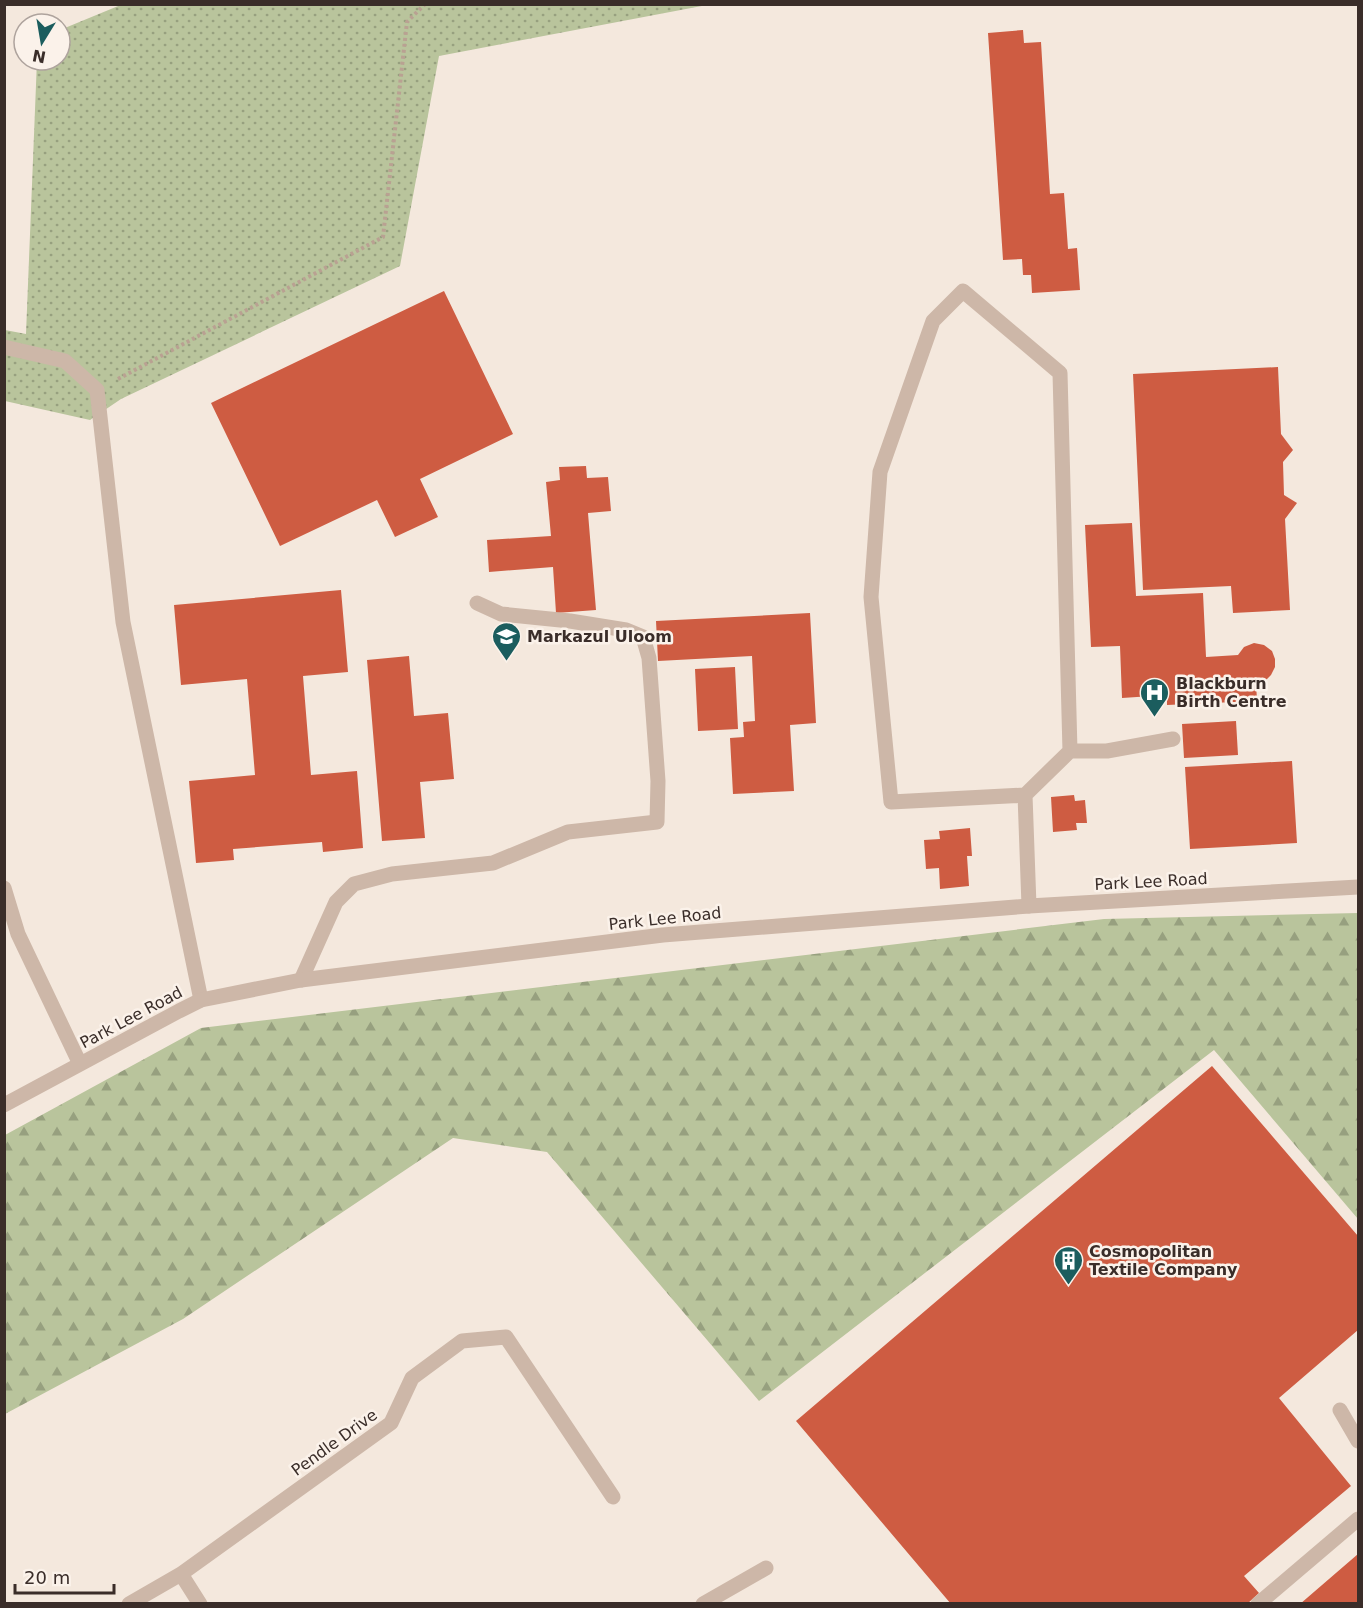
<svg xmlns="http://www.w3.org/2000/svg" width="1363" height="1608" viewBox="0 0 1363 1608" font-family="'DejaVu Sans',sans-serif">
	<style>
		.grass { fill: url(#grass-dots) }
		.forest { fill: url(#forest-firs) }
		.building { fill: #ce5c42 }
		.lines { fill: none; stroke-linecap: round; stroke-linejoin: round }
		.path { stroke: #b9a192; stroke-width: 4; stroke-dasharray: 3 3; stroke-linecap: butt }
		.lane { stroke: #cdb7a8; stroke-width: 15 }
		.street { stroke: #cdb7a8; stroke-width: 15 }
		.labels { text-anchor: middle; stroke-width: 5; stroke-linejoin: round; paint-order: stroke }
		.poi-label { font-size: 16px; font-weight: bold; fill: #3a2d29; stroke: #fbf2ea; text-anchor: start }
		.street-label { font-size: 16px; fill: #3a2d29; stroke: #fbf2ea }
	</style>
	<defs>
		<pattern id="grass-dots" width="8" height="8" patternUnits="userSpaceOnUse" patternTransform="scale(1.5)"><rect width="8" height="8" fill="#b9c49c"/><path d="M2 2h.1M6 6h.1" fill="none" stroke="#97a07f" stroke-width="1.8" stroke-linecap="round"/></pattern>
		<pattern id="forest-firs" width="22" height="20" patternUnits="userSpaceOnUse" patternTransform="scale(1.5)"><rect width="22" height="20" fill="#b9c49c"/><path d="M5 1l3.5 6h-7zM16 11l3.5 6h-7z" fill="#97a07f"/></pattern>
	</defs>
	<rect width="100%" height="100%" fill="#f4e8dd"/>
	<path class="grass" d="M123,4L707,5L439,56L400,266L121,399L90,420L5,401V330L26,334L37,60H60V30Z"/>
	<path class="forest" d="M1358,913V1219L1214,1050L759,1401L547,1152L453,1138L183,1319L5,1414V1135L201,1028L1104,919Z"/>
	<path class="building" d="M1023,30L1024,43L1041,42L1050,194L1064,193L1068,249L1077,248L1080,290L1032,293L1031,275H1023L1022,259L1003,260L988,33Z
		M444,291L513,434L420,479L438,517L395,537L377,500L280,546L211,403Z
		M1278,367L1281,434L1293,450L1283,462L1284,495L1297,503L1285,519L1290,610L1233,613L1231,586L1143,590L1133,374Z
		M586,466L587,478L608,477L611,511L588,513L596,610L556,613L553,567L489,572L487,540L551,536L546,482L560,480L559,467Z
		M1132,523L1136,596L1203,593L1206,657L1238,655L1244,647L1254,643L1264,645L1272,651L1275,659V667L1271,675L1265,681L1256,682L1257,701L1167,705V695L1122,698L1120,646L1091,647L1085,525Z
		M341,590L348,672L303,676L311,775L357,771L363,848L323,852L322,842L233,849L234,860L196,863L189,781L255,775L247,679L181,685L174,605Z
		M810,613L816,723L790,725L794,791L733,794L730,738L744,737L743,722L755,721L752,656L658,661L656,621Z
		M409,656L414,716L448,713L454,779L420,782L425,838L382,841L367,660Z
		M735,667L738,729L698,731L695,669Z
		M1236,721L1238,755L1184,758L1182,724Z
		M1292,761L1297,843L1190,849L1185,767Z
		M1074,795L1075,801L1085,800L1087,823H1076L1077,830L1053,832L1051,797Z
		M970,828L972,856H967L969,886L940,889L939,868L926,869L924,840L940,839L939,831Z
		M1212,1066L1358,1236V1330L1279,1398L1351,1486L1244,1576L1259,1593L1247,1604H951L796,1421Z
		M1358,1554V1604H1300Z"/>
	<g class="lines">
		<path class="path" d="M118,379L383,237L407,22L425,4"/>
		<path class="lane" d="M4,347L65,361L97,390L123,622L201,1000
			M1070,751H1107L1173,739
			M1025,795L1070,751L1060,373L963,291L933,321L880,472L871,597L891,802L1025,795L1029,906
			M301,980L336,902L354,884L392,874L493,863L568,832L657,822L658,781L649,658L643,637L626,630L570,621L501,614L477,603
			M1340,1410L1358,1441
			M1258,1604L1358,1519"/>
		<path class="street" d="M4,888L18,934L80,1064
			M4,1105L179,1011L201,1000L301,980L663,935L1029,906L1358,887
			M181,1574L200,1604
			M129,1604L181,1574L391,1423L412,1378L462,1341L506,1337L613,1497
			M703,1604L766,1568"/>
	</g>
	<defs>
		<symbol id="school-pin" viewBox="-11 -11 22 30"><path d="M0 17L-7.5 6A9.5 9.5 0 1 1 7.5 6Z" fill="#1b5d5e" stroke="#fbf2ea"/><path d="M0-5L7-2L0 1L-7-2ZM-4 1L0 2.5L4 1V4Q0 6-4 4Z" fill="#fff"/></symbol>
		<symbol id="hospital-pin" viewBox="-11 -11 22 30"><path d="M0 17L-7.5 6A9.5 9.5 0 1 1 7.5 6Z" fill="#1b5d5e" stroke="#fbf2ea"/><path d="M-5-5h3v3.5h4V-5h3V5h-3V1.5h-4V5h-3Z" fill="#fff"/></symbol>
		<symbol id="building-pin" viewBox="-11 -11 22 30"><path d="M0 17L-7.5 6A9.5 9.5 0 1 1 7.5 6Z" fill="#1b5d5e" stroke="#fbf2ea"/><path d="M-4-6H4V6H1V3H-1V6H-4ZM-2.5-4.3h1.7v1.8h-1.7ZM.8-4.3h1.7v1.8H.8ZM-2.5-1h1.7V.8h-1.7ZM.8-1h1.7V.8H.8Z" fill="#fff"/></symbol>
	</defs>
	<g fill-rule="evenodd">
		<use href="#school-pin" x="490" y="620" width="33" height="45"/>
		<use href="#hospital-pin" x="1138" y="676" width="33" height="45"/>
		<use href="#building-pin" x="1052" y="1244" width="33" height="45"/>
	</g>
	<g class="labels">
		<g class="poi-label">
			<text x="527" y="642">Markazul Uloom</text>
			<text x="1176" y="689">Blackburn<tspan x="1176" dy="18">Birth Centre</tspan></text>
			<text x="1089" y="1257">Cosmopolitan<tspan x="1089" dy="18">Textile Company</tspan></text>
		</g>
		<g class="street-label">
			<text transform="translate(1151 881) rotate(-3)" y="6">Park Lee Road</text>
			<text transform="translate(665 918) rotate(-6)" y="6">Park Lee Road</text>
			<text transform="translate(131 1017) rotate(-28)" y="6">Park Lee Road</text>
			<text transform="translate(334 1442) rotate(-36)" y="6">Pendle Drive</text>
		</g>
	</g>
	<rect width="1363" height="1608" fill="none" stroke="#3a2d29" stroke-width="12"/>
	<g transform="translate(42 42) rotate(191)"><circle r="28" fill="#fbf2ea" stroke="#aea39d" stroke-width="1.5"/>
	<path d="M0-4.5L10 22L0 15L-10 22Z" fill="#1b5d5e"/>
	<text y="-9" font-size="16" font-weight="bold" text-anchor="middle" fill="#3a2d29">N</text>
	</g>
	<path d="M15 1584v9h99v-9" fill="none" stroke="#3a2d29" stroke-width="3"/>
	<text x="24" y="1584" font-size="18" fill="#3a2d29" stroke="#fbf2ea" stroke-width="4.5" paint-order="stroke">20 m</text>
</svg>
